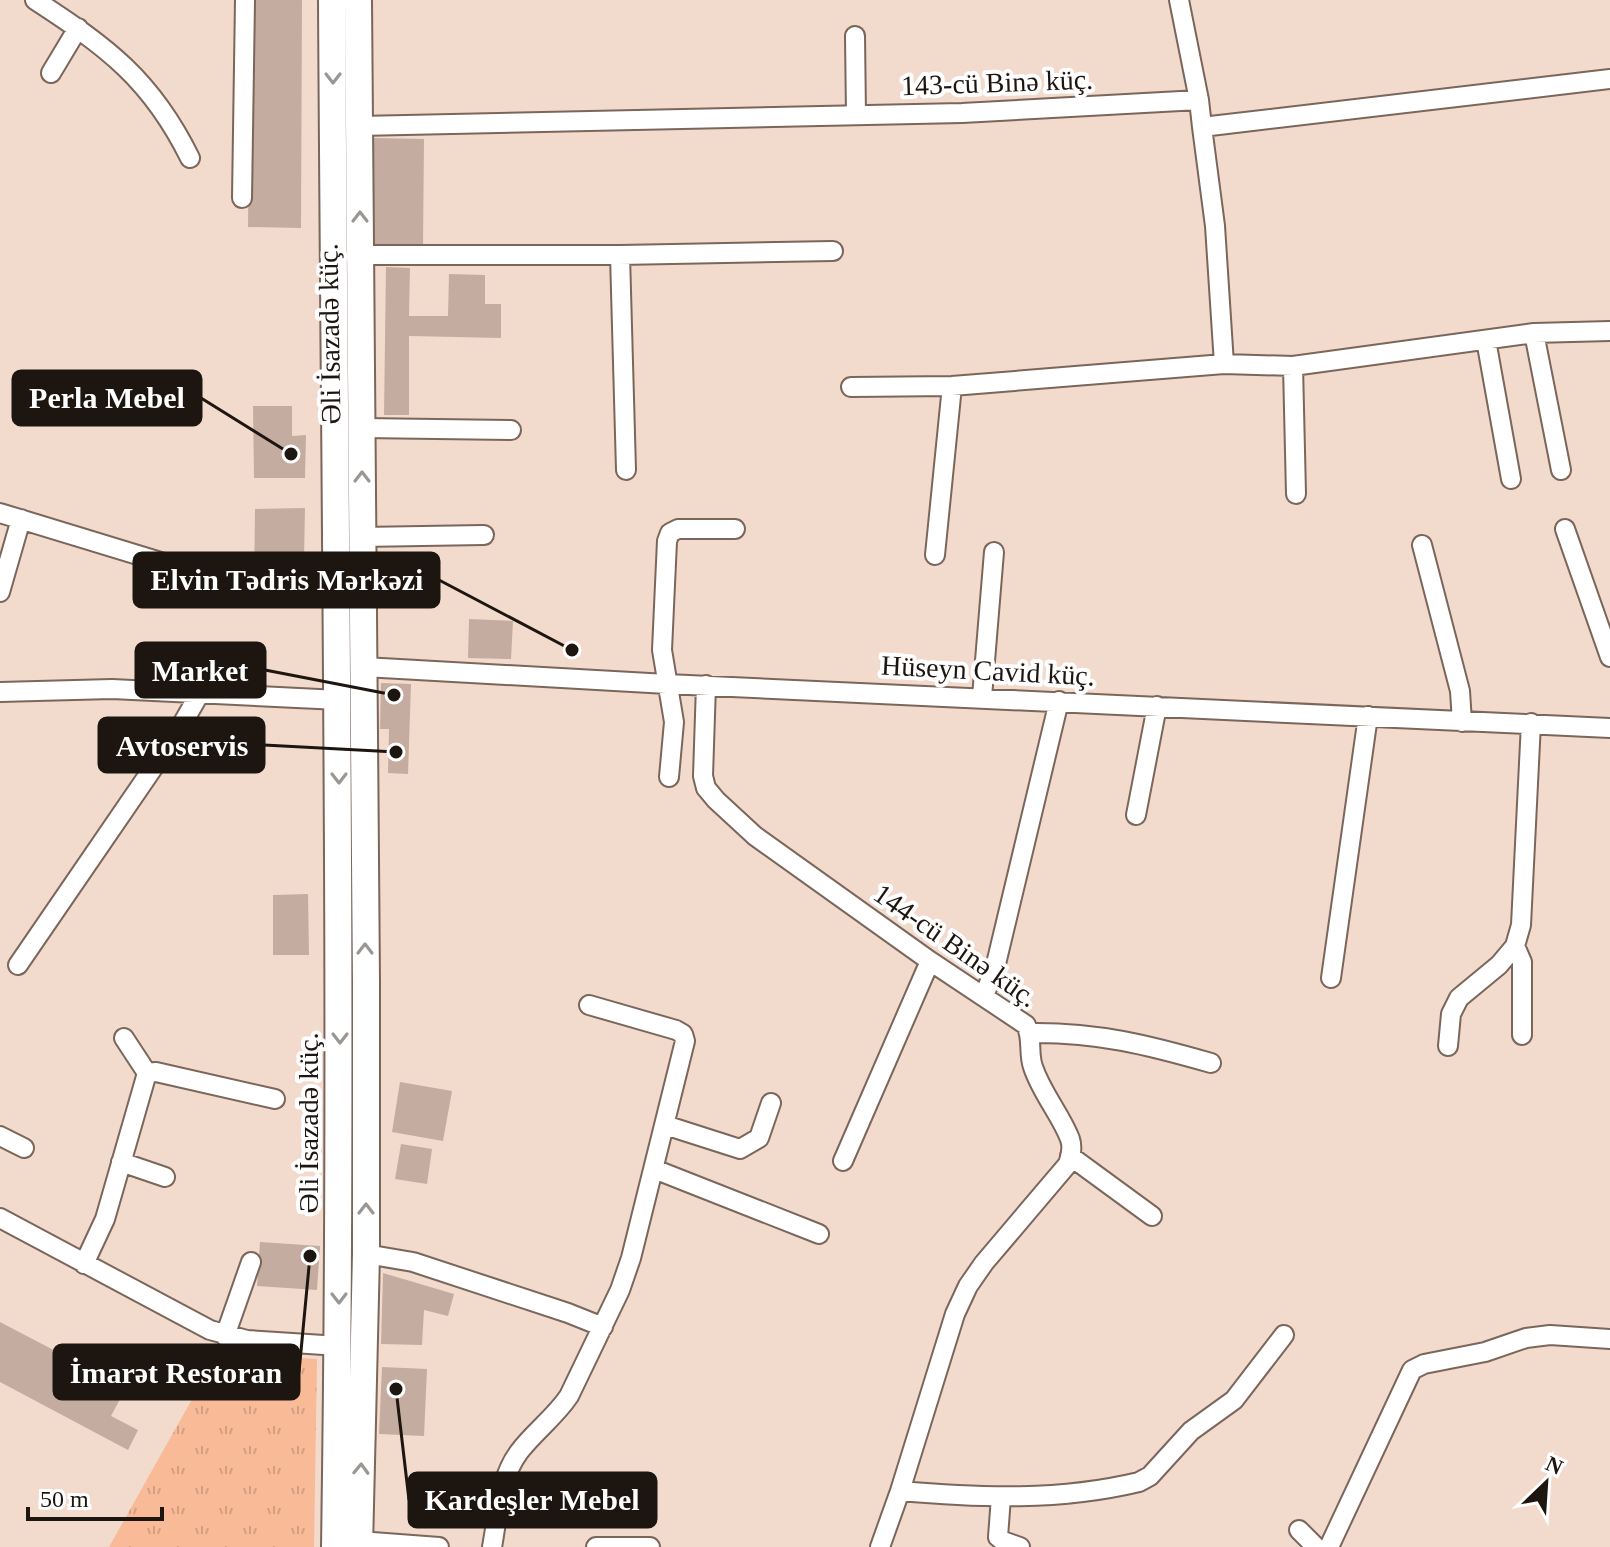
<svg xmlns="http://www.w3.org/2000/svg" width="1610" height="1547" viewBox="0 0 1610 1547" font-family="Georgia,serif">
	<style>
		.park { fill: url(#park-tufts) }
		.building { fill: #c4ada0 }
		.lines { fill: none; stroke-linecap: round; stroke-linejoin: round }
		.street-casing { stroke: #7a665a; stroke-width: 22 }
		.secondary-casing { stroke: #7a665a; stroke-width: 30 }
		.street { stroke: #fff; stroke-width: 18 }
		.secondary { stroke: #fff; stroke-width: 26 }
		.oneway { stroke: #999693 }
		.labels { text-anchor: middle; stroke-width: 8; stroke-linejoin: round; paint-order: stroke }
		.street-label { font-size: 28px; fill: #1d1510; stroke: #fff }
		.leader { fill: none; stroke: #1d1510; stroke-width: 3 }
		.callout-dot { fill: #1d1510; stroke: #fff; stroke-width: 3 }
		.callout { fill: #1d1510; stroke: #1d1510; stroke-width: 3 }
		.callout-label { font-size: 30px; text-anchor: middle; font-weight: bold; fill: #fff }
	</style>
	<defs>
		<pattern id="park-tufts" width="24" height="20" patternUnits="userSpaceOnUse" patternTransform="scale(2)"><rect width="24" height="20" fill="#f8ba97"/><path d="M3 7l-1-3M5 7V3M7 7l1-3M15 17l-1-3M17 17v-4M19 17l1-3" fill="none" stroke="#d49f81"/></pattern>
	</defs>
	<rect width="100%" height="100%" fill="#f2dacd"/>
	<path class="park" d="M218,1353L317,1359L314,1547H109Z"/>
	<path class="building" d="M250,0H302L301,228L248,227Z
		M373,138L424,139L423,246H373Z
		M386,267L410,268L409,316H448L449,274L485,275V304H501V338L409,336V415H384Z
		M253,406H292V436L306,435L305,478H254Z
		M305,508L303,608L254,588L255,509Z
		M469,619L513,621L511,659L468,658Z
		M381,683L411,684L408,774L388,773L389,729H380Z
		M308,894L309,955H273V895Z
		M400,1082L452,1091L443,1141L392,1132Z
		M401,1144L432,1149L427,1184L395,1179Z
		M260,1242L320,1246L317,1290L257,1286Z
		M383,1273L454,1294L448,1316L424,1310L422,1345L381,1344Z
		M0,1322L126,1388L111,1416L138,1430L128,1450L0,1382Z
		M382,1367L427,1369L424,1436L379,1434Z"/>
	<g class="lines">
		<defs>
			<path id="street" d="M35,0C107,47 151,79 190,158
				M1179,0L1199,100
				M855,36L856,115
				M51,73L78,28
				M359,126L962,113L1199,100L1202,127L1610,79
				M1202,127L1215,226L1224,364
				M242,198L245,0
				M360,255H620L833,251
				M620,255L626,470
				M1534,333L1561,470
				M1486,340L1511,479
				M1293,366L1296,494
				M851,387L952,386L1224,364L1293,366L1534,333L1610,331
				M362,428L511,430
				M0,513L233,584
				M1565,529L1610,657
				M361,537L484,535
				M1422,545L1460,691L1462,722
				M935,555L952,386
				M0,592L21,519
				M364,667L667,684L1610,728
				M706,685L703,776L706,788L716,800L755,836L930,961L1026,1025C1033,1038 1028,1053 1033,1067C1042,1094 1061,1115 1070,1139C1073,1148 1071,1156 1068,1164L984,1263L968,1286L955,1314L900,1491L880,1547
				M0,692L112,689L339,700
				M982,697L994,552
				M669,777L674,722L662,650L667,541L670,533L678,529H735
				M1136,815L1157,706
				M1515,946L1522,962V1035
				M18,965L177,733L200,693
				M1331,978L1368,716
				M984,996L995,968L1059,701
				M1030,1033C1097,1032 1148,1045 1211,1063
				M124,1038L147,1073
				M1448,1046L1451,1014L1459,998L1499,965L1515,946L1521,925L1531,723
				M665,1125L740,1149L759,1138L771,1103
				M0,1136L24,1148
				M1070,1156L1152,1216
				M843,1161L930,961
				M121,1162L165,1177
				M654,1169L819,1234
				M0,1218L210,1330L247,1340L339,1346
				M366,1254L413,1262L568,1313L603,1327
				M84,1264L105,1219L147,1073L156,1072L275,1099
				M225,1336L251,1262
				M900,1491C981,1498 1060,1501 1139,1482L1150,1476L1191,1431L1234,1400L1284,1335
				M1001,1497L998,1537L1003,1541L1020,1547
				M1299,1530L1316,1547
				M359,1541L439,1547
				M492,1547C498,1515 499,1479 519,1452C534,1432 555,1417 569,1396L620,1290L631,1258L685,1041L683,1034L676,1030L589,1005
				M596,1547H650
				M1329,1547L1412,1370L1424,1364L1485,1352L1526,1338L1550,1335L1610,1339"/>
			<path id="secondary" d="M332,0C335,516 343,1031 335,1547
				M358,0L366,982V1254L359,1547"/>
		</defs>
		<use href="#street" class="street-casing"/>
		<use href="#secondary" class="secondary-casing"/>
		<use href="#street" class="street"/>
		<use href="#secondary" class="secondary"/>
	</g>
	<defs><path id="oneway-chevron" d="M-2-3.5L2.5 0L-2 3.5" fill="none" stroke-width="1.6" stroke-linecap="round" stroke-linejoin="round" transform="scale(2)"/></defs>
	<g class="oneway">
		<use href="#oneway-chevron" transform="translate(333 78) rotate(90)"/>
		<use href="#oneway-chevron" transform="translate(360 217) rotate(-90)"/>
		<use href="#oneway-chevron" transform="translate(362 477) rotate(-90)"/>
		<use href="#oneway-chevron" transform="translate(339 778) rotate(90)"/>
		<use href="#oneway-chevron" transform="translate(365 949) rotate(-90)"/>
		<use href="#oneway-chevron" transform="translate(340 1038) rotate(90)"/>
		<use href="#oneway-chevron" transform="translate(366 1209) rotate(-90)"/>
		<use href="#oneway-chevron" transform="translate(339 1298) rotate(90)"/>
		<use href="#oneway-chevron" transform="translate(361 1469) rotate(-88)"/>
	</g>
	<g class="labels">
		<g class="street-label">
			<text transform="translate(997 82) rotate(-2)" y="10">143-cü Binə küç.</text>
			<text transform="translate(329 334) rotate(-91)" y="10">Əli İsazadə küç.</text>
			<text transform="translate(988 670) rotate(3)" y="10">Hüseyn Cavid küç.</text>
			<text transform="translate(956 945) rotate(35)" y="10">144-cü Binə küç.</text>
			<text transform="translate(308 1123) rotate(-90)" y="10">Əli İsazadə küç.</text>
		</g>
	</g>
	<path class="leader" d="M291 454L201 398M572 650L439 580M394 695L265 670M396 752L264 745M310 1256L299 1372M396 1389L409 1500"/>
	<g class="callout-dot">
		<circle cx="291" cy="454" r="8"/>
		<circle cx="572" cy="650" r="8"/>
		<circle cx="394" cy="695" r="8"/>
		<circle cx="396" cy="752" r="8"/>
		<circle cx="310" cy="1256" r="8"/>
		<circle cx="396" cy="1389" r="8"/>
	</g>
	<g class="callout">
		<rect x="13" y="371" width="188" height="54" rx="8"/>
		<rect x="134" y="553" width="305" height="54" rx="8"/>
		<rect x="136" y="643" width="129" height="54" rx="8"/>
		<rect x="99" y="718" width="165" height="54" rx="8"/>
		<rect x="54" y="1345" width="245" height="54" rx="8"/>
		<rect x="409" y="1473" width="247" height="54" rx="8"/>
	</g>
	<g class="callout-label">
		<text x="107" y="408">Perla Mebel</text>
		<text x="287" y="590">Elvin Tədris Mərkəzi</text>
		<text x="200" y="681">Market</text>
		<text x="182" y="756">Avtoservis</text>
		<text x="176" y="1383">İmarət Restoran</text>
		<text x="532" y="1510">Kardeşler Mebel</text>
	</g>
	<g transform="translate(1546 1483) rotate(25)" stroke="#ffffff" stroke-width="6" paint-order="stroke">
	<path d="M0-6L14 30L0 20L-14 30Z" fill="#1d1510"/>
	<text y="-12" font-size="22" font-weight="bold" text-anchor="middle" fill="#1d1510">N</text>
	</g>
	<path d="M28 1507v12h134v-12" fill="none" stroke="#1d1510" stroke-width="4"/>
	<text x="40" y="1507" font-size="24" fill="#1d1510" stroke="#ffffff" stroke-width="6" paint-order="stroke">50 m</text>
</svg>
